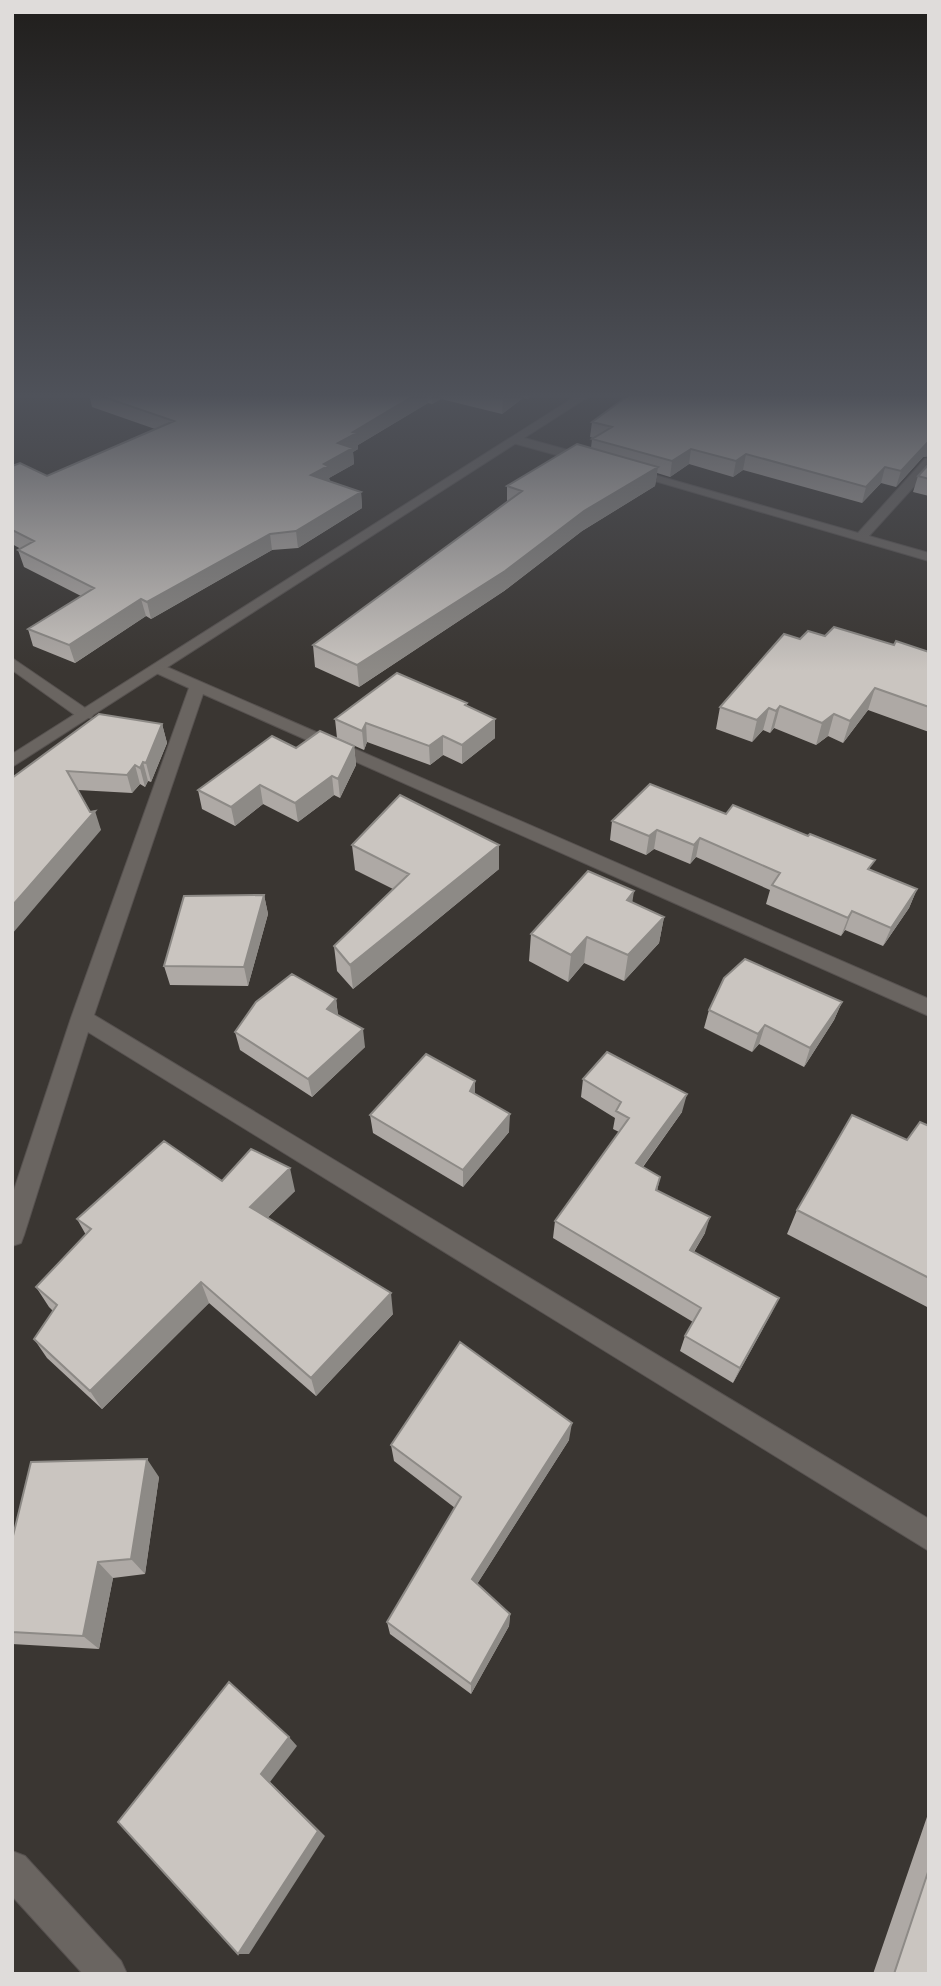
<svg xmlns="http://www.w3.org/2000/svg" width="941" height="1986" viewBox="0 0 941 1986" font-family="Rubik,sans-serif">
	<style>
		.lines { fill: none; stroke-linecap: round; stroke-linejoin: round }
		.street-casing { stroke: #575250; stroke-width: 2 }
		.secondary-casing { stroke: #575250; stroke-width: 2 }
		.street { fill: #6a6561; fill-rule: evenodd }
		.secondary { fill: #6a6561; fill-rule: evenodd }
		.wall { fill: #aea9a5 }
		.shaded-wall { fill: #8d8a86 }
		.building { fill: #cac5c0; stroke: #8d8a86; stroke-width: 2 }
	</style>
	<rect width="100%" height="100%" fill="#3a3632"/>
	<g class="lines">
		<defs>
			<path id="street" d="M563,393H581L588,397L582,400Z
				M517,436L593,457L595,460L589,464L513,443V437Z
				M929,458V470L869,536L929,553V561L624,472L630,468L634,469L858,533L925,459Z
				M12,658L91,712L93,715L91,718H79L12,670Z
				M160,664L929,999V1016L203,694L94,1015L929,1519V1551L88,1032L24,1235L21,1243L12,1246V1196L71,1018L189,688L154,672L152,669L154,666Z
				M12,1851L25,1856L121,1961L127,1974H83L12,1896Z"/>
			<path id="secondary" d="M581,393H594L12,767V754Z"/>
		</defs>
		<use href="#street" class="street-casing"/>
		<use href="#secondary" class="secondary-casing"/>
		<use href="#street" class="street"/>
		<use href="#secondary" class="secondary"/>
	</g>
	<path class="wall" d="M89,393H536L528,399L523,398L502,414L441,399L432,404L428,403L358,445V449L353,452L354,464L329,478L330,481L361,492L362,508L298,548L272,550L151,619L146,616L75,663L33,646L28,629L81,596L24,567L18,550L21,549L12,544V466L47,476L155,429L92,407Z
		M929,393V456L923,457L896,487L881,483L862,503L743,470L733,477L689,464L670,477L657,473L655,486L582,531L504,591L359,687L315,667L313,645L507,502V486L591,448L592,439L593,438L590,437L592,422L885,394Z
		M929,464V496L913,492L918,476Z
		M800,639L894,645L929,652V732L868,710L843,743L828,736L816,745L774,728L770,733L763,730L752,742L716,729L720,707Z
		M467,703V706L495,738L462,764L443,755L430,765L367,742L364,750L337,738L335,719Z
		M162,724L167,743L151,782L148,781L145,787L140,784L132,793L78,790L101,830L12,778Z
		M354,746L356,765L340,798L334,795L298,822L263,804L235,826L202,809L198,790L296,748Z
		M612,821L871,870L917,889L909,908L883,946L845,930L841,936L766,904L770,890L696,857L690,864L654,849L646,855L610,840Z
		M352,845H499V869L353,989L337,971L334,946L393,889L355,870Z
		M264,895L268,914L248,986L170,985L164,966Z
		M632,902L664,917L659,943L624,981L584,963L568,982L529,961L531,934Z
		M336,999L338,1015L365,1047L312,1097L240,1050L235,1032Z
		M842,1002L834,1020L804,1067L759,1044L752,1052L704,1028L709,1010Z
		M583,1079L682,1112L643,1167L660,1177L657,1191L705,1233L694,1252L779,1298L733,1383L680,1351L685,1336L693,1322L553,1238L555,1221L619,1132L613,1129L615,1118L581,1097Z
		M475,1081V1094L509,1132L463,1187L373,1133L370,1115Z
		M929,1126V1308L787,1234L797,1210Z
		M222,1181L295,1191L267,1218L393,1314L316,1396L209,1303L102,1409L47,1358L34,1339L53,1311L49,1307L36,1287L86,1235L77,1219Z
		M569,1440L477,1584L510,1614L509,1626L471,1694L390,1634L387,1622L455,1508L394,1461L391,1445Z
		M159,1477L145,1574L113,1578L99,1649L12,1644V1540Z
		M929,1811V1974H873Z"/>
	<path class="shaded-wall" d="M418,393H427L428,403L358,445V449L353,452L354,464L329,478L330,482L311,475L324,464L338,443L353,432Z
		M432,393H440L441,399L432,404Z
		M510,393H523V398L502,414L503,399Z
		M528,393H536L528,399Z
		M929,441V456L923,457L896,487L901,471Z
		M691,449L689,464L670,477L672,461Z
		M746,454L743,470L733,477L736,461Z
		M658,467L655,486L582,531L504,591L359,687L357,665L584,511Z
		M885,467L881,483L862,503L866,487Z
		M361,492L362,508L298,548L296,531Z
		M270,534L272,550L151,619L147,602Z
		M141,599L146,616L75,663L69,645Z
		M875,688L868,710L843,743L850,721Z
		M780,706L774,728L770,733L776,711Z
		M769,708L763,730L752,742L757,720Z
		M834,714L828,736L816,745L822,723Z
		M495,719V738L462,764V745Z
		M366,723L367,742L364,750L362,731Z
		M162,724L167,743L151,782L146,763Z
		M443,736V755L430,765L429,746Z
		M354,746L356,765L340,798L338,779Z
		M143,762L148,781L145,787L140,768Z
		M135,765L140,784L132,793L127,775Z
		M332,776L334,795L298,822L295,803Z
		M260,785L263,804L235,826L231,807Z
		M95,811L101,830L12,934V906Z
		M657,830L654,849L646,855L649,836Z
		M700,838L696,857L690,864L694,845Z
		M499,845V869L353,989L350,965Z
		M917,889L909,908L883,946L891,928Z
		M634,891L630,918L627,900Z
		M264,895L268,914L248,986L244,967Z
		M852,911L845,930L841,936L848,918Z
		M664,917L659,943L624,981L628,955Z
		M587,937L584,963L568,982L571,955Z
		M336,999L338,1017L327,1009Z
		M842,1002L834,1020L804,1067L810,1048Z
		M765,1025L759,1044L752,1052L758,1034Z
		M363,1029L365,1047L312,1097L308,1079Z
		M475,1081V1099L470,1091Z
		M687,1094L682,1112L633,1180L636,1163Z
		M510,1114L509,1132L463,1187V1170Z
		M290,1168L295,1191L256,1229L250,1207Z
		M710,1217L705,1233L685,1266L690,1250Z
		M201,1282L209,1303L102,1409L90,1391Z
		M391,1293L393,1314L316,1396L311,1378Z
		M779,1298L771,1314L733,1383L740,1368Z
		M572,1423L569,1440L472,1592V1579Z
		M147,1459L159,1477L145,1574L131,1559Z
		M98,1562L113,1578L99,1649L83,1636Z
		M510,1614L509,1626L471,1694V1684Z
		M289,1737L297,1746L270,1782L325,1836L249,1954H238L261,1774Z"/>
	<path class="building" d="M92,393H418L353,432L357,433L338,443L353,448L324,464L328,466L311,475L361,492L296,531L270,534L147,602L141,599L69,645L28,629L94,588L18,550L34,541L12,530V466L20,463L47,476L174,421Z
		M479,393H510L503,399Z
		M632,393H880L885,394V393H929V441L901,471L885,467L866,487L746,454L736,461L691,449L672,461L592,439L612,427L592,422Z
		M577,444L658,467L584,511L505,571L357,665L313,645L522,491L507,486Z
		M929,464V479L918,476Z
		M834,627L894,645L896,641L929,652V707L875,688L850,721L834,714L822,723L780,706L776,711L769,708L757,720L720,707L784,634L800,639L808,631L825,636Z
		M397,673L467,703L465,705L495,719L462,745L443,736L429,746L366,723L362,731L335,719Z
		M99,714L162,724L146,763L143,762L140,768L135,765L127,775L67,771L90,812L95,811L12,906V778Z
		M320,731L354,746L338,779L332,776L295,803L260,785L231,807L198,790L272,736L296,748Z
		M650,784L726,814L733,805L808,836L810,834L875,860L868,869L917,889L891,928L852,911L848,918L772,885L780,873L700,838L694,845L657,830L649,836L612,821Z
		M400,795L499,845L350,965L334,946L409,874L352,845Z
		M588,871L634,891L627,900L664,917L628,955L587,937L571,955L531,934Z
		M264,895L244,967L164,966L184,896Z
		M745,959L842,1002L810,1048L765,1025L758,1034L709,1010L724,978Z
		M292,974L336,999L327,1009L363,1029L308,1079L235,1032L256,1002Z
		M607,1052L687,1094L636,1163L660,1177L656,1190L710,1217L690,1250L779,1298L740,1368L685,1336L701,1308L555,1221L629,1118L616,1111L621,1102L583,1079Z
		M426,1054L475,1081L470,1091L510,1114L463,1170L370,1115Z
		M852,1115L907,1140L920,1122L929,1126V1278L797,1210Z
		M164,1141L222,1181L251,1149L290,1168L250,1207L391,1293L311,1378L201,1282L90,1391L34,1339L57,1305L36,1287L91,1229L77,1219Z
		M460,1342L572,1423L472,1579L510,1614L471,1684L387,1622L461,1497L391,1445Z
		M147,1459L131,1559L98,1562L83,1636L12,1632V1540L31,1462Z
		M229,1682L289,1737L261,1774L318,1831L238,1954L118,1822Z
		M929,1869V1974H894Z"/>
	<linearGradient id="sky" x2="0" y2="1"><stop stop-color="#201e1c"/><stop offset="0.59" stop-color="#4f525a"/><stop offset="1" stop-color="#4f525a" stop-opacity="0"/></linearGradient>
	<rect width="941" height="671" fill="url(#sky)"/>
	<rect width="941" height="1986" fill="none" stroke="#dfdcda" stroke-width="28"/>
</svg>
